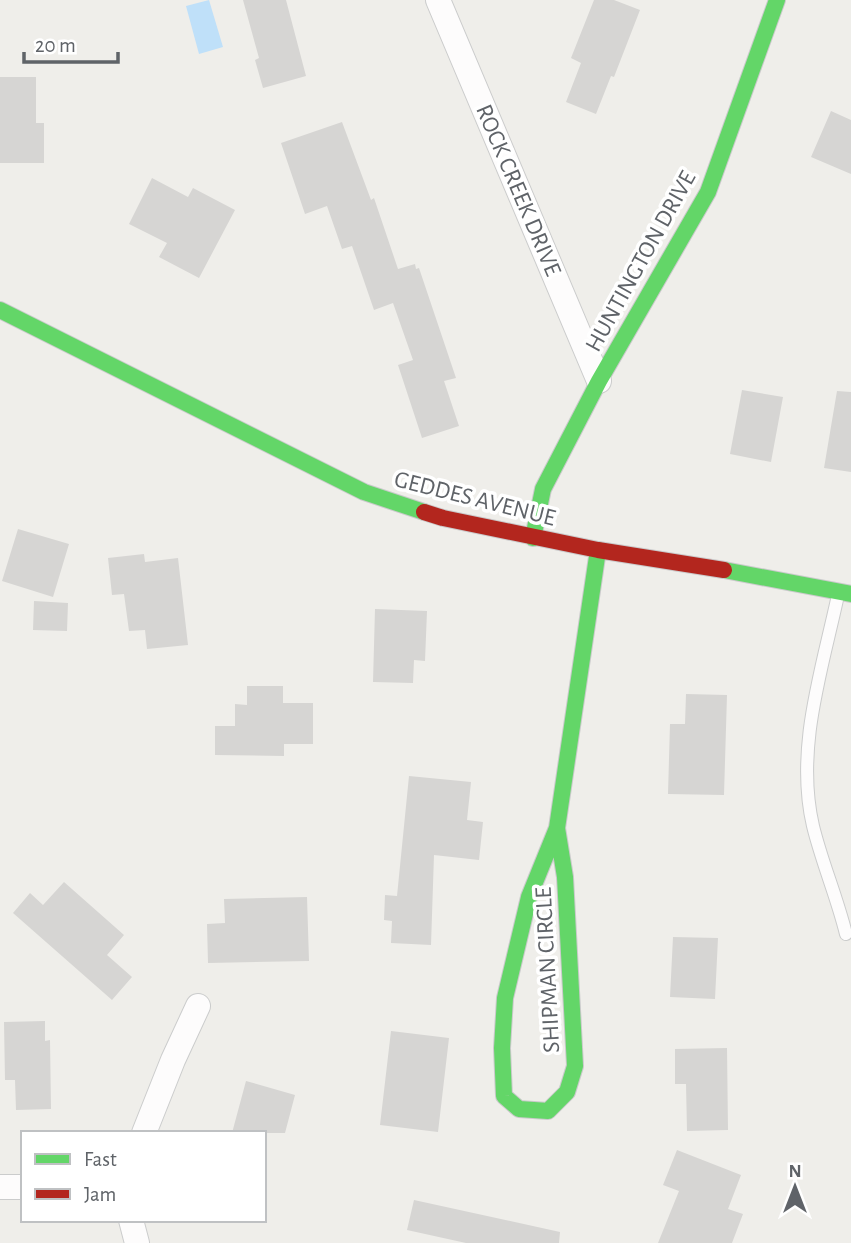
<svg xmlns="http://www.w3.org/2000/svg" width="851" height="1243" viewBox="0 0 851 1243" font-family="'Alegreya Sans',sans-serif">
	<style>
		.water { fill: #bfe0f9 }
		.building { fill: #d6d5d3 }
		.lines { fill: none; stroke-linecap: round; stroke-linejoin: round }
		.lane-casing { stroke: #cbcccc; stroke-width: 14 }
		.street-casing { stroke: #cbcccc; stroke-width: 26 }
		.fast-casing { stroke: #cacacb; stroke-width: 18 }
		.jam-casing { stroke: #cacacb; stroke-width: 18 }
		.lane { stroke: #fdfcfc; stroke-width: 12 }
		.street { stroke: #fdfcfc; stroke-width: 24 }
		.fast { stroke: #63d668; stroke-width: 16 }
		.jam { stroke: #b3261e; stroke-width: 16 }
		.labels { text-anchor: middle; stroke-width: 7; stroke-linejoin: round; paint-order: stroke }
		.street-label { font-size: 24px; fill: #5f6368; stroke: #fff }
	</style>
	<rect width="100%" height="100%" fill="#efeeea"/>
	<path class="water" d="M209,0L223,47L199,54L186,6Z"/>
	<path class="building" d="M243,0H286L306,76L263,88L255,60L259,58Z
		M594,0H614L640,10L614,77L611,76L596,114L566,102L581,63L571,58Z
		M0,77H36V123H44V163H0Z
		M831,111L851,120V174L811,157Z
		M342,122L371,200L374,198L398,269L415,264L416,269L419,268L456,378L444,381L459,426L422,438L398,365L413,360L393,303L374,310L352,246L342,249L327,206L305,214L281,143Z
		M152,178L188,197L193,188L235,210L199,278L159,257L167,243L129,224Z
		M742,390L783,397L771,462L730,454Z
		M837,391L851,392V472L824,468Z
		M18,529L69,544L53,597L2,581Z
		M144,554L145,562L178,558L188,645L147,649L145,630L129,631L124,594L112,595L108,558Z
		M34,601L68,603L67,631L33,630Z
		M375,609L427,611L425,661L414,660L413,683L373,682Z
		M247,686H283V703H313V744H284V756L215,755V726H235V704L247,705Z
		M686,694L727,695L724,795L668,794L670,724H685Z
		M409,776L471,782L467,820L483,822L479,860L434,855L431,945L391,943L392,921L384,920L385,895L397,896Z
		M64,882L124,935L107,955L132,977L112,1000L13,913L30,893L43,905Z
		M307,897L309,961L208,963L207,924L225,923L224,899Z
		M673,937L718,938L715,999L670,997Z
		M45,1021V1041L50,1040L51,1109L16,1110L15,1080H5L4,1022Z
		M391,1031L449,1038L438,1132L380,1125Z
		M727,1048L728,1130L687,1131L686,1084H675V1049Z
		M246,1081L295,1095L285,1133H232Z
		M677,1150L741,1175L728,1209L743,1214L732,1243H658L679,1191L663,1185Z
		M414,1200L560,1232L559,1243H466L407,1230Z"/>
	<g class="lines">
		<defs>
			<path id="lane" d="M838,595C822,670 795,749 813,826C822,863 837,897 846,934"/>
			<path id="street" d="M438,0L599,381
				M144,1133L173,1060L198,1006
				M0,1187H23
				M131,1220L137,1243"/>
			<path id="fast" d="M0,310L364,492L424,512
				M533,538L543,489L599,381L708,192L777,0
				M724,570L851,594
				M557,828L565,877L575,1066L567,1092L548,1111L519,1109L504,1096L502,1048L505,998L529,897L557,828L598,550"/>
			<path id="jam" d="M424,512L443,518L598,550L724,570"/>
		</defs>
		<use href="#lane" class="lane-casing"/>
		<use href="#street" class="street-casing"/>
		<use href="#fast" class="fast-casing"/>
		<use href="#jam" class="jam-casing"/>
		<use href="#lane" class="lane"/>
		<use href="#street" class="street"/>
		<use href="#fast" class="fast"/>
		<use href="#jam" class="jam"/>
	</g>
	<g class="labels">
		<g class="street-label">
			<text transform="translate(519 190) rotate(67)" y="8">ROCK CREEK DRIVE</text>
			<text transform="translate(640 261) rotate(-61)" y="8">HUNTINGTON DRIVE</text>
			<text transform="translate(475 498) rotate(14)" y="8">GEDDES AVENUE</text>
			<text transform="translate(547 970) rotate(-93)" y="8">SHIPMAN CIRCLE</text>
		</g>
	</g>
	<rect x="21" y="1131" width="245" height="91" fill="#ffffff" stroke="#bfc1c3" stroke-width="2"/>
	<rect x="35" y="1154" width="35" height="10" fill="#63d668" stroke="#bfc1c3" stroke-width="2"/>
	<text x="84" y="1166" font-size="21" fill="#5f6368">Fast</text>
	<rect x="35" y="1189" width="35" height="10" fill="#b3261e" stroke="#bfc1c3" stroke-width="2"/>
	<text x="84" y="1201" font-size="21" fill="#5f6368">Jam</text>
	<g transform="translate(795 1187)" stroke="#ffffff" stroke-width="5" paint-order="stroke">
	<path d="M0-5L12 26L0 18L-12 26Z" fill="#5f6368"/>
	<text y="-10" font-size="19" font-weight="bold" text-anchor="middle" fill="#5f6368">N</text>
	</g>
	<path d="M24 52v10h94v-10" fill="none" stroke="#5f6368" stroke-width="3.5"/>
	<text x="35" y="52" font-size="21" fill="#5f6368" stroke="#ffffff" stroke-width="5" paint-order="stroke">20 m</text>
</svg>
